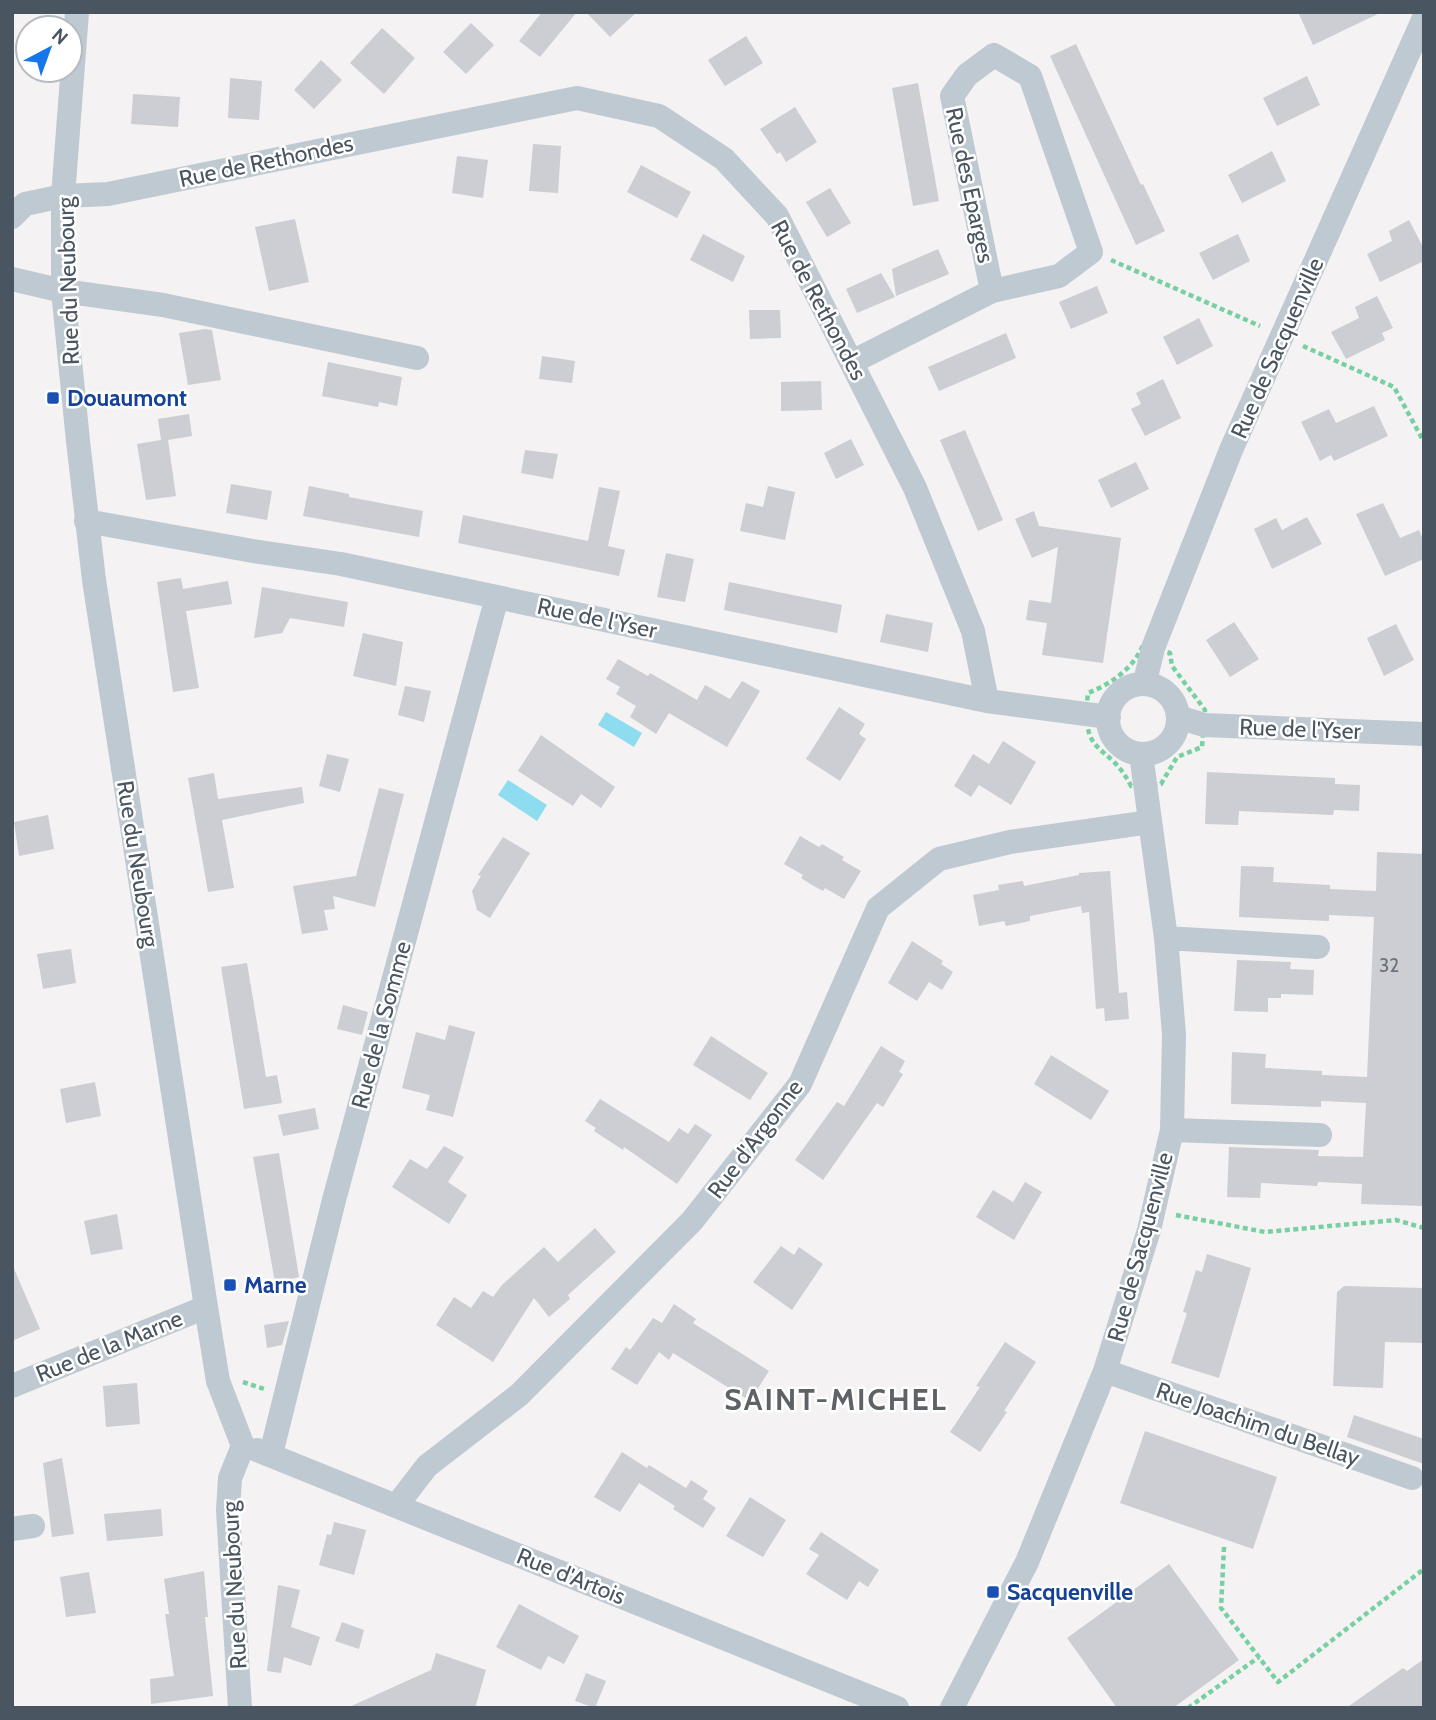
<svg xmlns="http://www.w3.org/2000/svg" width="1436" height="1720" viewBox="0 0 1436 1720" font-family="Cabin,sans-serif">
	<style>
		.water { fill: #8ddcef }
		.building { fill: #ccced4 }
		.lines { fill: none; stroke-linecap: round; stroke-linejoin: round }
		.path { stroke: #77d0a2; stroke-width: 4.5; stroke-dasharray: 5 3.5; stroke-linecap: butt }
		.minor { stroke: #bfc9d1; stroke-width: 24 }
		.transit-dot { fill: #1a4fb4; stroke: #fff; stroke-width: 2.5 }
		.labels { text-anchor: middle; stroke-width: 5; stroke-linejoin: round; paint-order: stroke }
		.number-label { font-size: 19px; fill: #6a737d }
		.street-label { font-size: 23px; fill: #495560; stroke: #fff }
		.transit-label { font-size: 23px; font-weight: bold; fill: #164399; stroke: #fff; text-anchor: start }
		.district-label { font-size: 30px; font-weight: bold; letter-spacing: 2px; fill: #5e6267; stroke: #fff }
	</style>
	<rect width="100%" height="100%" fill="#f4f2f2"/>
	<path class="water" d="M606,712L642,733L634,747L598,725Z
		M508,780L547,805L537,821L498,795Z"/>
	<path class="building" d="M542,12H577L540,57L519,41Z
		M586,12H637L610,37Z
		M1298,12H1382L1313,45Z
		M471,23L494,45L466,74L443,52Z
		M382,28L415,58L384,94L350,63Z
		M746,36L763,63L725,86L708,60Z
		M1076,44L1141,185L1143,184L1165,231L1136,245L1050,56Z
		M321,60L342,80L314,109L294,90Z
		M1307,76L1320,105L1277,126L1263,98Z
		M230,78L262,81L259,120L228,118Z
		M918,83L939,201L913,206L892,88Z
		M133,94L180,97L178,127L131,124Z
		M795,107L817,142L786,162L780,152L777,154L760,129Z
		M533,144L561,146L558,193L529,191Z
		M1272,151L1286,181L1242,203L1228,175Z
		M457,156L488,160L483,198L452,193Z
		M641,165L691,192L677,218L627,192Z
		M830,188L851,223L827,237L806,202Z
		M295,219L309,282L269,291L255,227Z
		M1409,220L1424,249V261L1380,282L1367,254L1392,241L1389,231Z
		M703,234L745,256L733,282L690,260Z
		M1238,234L1250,261L1213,280L1199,253Z
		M938,249L949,274L896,296L892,269Z
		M881,273L895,297L857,313L846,289Z
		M1097,286L1108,313L1071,329L1059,302Z
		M1377,296L1393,328L1382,333L1385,340L1346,359L1331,332L1359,318L1355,307Z
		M749,310H780L781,338L750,339Z
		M1199,318L1213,346L1177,365L1163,337Z
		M205,329L212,330L221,380L188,385L179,333Z
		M1006,333L1016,358L939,391L928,367Z
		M542,356L575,361L572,383L539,379Z
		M328,362L402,377L397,406L379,402L378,407L322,396Z
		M1163,379L1181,418L1145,436L1131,409L1141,404L1136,393Z
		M821,381L822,410L781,411V382Z
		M1374,406L1388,436L1334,461L1331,455L1320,461L1301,422L1329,409L1336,423Z
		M189,414L192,436L168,440L176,496L146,500L137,444L161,440L158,419Z
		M965,430L1003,520L978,531L940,440Z
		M851,439L864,465L836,479L824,453Z
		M525,450L558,454L553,479L521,473Z
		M1136,462L1149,489L1111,508L1098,480Z
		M231,484L272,491L267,520L226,513Z
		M309,486L349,494V497L423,511L419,537L303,516Z
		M768,486L795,492L785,540L740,531L746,503L763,507Z
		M599,487L620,491L608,546L625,550L619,576L458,543L463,515L588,541Z
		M1383,503L1400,538L1419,530L1424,542V559L1385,576L1356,514Z
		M1034,511L1039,526L1121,538L1103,663L1042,655L1047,623L1026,620L1029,600L1051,603L1058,547L1032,558L1015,519Z
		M1307,517L1322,544L1272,569L1254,529L1276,518L1282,530Z
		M666,553L694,559L685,602L657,597Z
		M181,578L183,589L228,581L232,604L186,611L199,688L173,692L157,582Z
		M729,582L842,605L837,633L724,610Z
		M262,587L348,602L344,627L290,618L282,633L254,638Z
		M886,614L933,623L928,652L880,642Z
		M1234,622L1259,659L1230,677L1206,640Z
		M1396,624L1414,660L1384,676L1367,638Z
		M363,633L403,642L396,686L353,676Z
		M618,659L648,676L650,673L697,700L705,685L730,699L742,681L760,691L727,747L669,713L656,734L630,717L636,706L616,694L620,687L606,679Z
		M405,686L431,691L424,722L398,715Z
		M839,707L865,724L859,734L866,739L840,781L806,759Z
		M541,735L615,787L601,808L581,794L573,806L518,771Z
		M1003,741L1036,762L1011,805L979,785L971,797L954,786L973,754L989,764Z
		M327,754L349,759L340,792L319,786Z
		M1207,772L1335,778V784L1360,785L1359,811L1334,810L1333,815L1239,811L1238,825L1205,824Z
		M214,773L218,799L302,787L304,803L222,820L234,888L208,892L188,778Z
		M379,788L404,794L375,907L333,896L335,909L324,910L328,930L302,934L293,886L356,876Z
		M48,815L54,849L19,856L14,822Z
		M800,836L819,847L822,844L844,857L842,860L861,871L844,899L825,888L823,891L812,885L801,878L803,875L784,864Z
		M503,837L530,853L490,918L477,910L472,891L481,876L478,875Z
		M1377,852L1424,854V1206L1361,1204L1362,1184L1318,1182L1317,1186L1261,1183L1260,1198L1227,1197L1229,1147L1319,1150L1318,1156L1363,1157L1366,1103L1321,1101V1107L1231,1104L1232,1052L1266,1054L1265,1068L1322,1071V1075L1367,1077L1374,917L1329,915V921L1239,917L1241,866L1274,867L1273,882L1330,885V889L1376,891Z
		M1110,871L1119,993L1127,992L1129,1019L1105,1021L1104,1008L1096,1009L1089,912L1082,913L1081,906L1030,916V921L1006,926L1004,921L979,926L973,895L999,890L998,885L1023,881L1024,886L1079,875V873Z
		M912,941L943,961L941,964L953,972L942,990L929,982L917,1001L888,983Z
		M71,949L76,983L43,989L37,954Z
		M1237,960L1291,962L1290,969L1314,970L1313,995L1281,994V998H1268V1012L1234,1011Z
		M247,963L266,1077L277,1075L282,1103L244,1109L221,967Z
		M343,1005L368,1012L362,1035L337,1029Z
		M449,1025L475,1032L453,1117L426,1110L430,1095L402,1088L416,1032L445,1040Z
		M711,1036L768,1073L750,1100L693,1065Z
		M881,1046L905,1061L899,1072L903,1074L883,1107L877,1103L823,1180L795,1160L837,1102L844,1106Z
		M1051,1055L1109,1091L1091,1120L1034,1084Z
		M95,1082L101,1116L66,1123L60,1089Z
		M600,1099L669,1142L679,1128L688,1134L695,1124L712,1135L677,1184L624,1147L623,1150L594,1131L596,1128L585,1121Z
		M315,1108L319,1129L283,1136L278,1115Z
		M444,1146L464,1157L448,1182L467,1195L449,1224L392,1187L410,1159L427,1169Z
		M279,1153L299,1277L275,1283L253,1157Z
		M1025,1182L1042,1192L1014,1240L976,1217L993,1190L1013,1202Z
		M117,1214L123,1249L91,1255L84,1221Z
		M595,1228L616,1252L568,1295L570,1299L549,1317L534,1298L493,1362L436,1325L454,1297L471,1308L483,1291L493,1297L502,1285L544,1247L558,1262Z
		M781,1246L794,1255L799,1247L823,1264L792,1310L753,1282Z
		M1207,1254L1251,1268L1219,1378L1171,1363L1187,1313L1183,1312L1196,1270L1202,1272Z
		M12,1264L40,1329L12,1341Z
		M1344,1286L1424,1288V1343L1385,1342L1383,1388L1333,1386L1337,1292Z
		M674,1304L696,1319L693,1323L769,1371L750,1401L673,1353L669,1360L659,1352L637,1385L611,1369L626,1347L630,1350L653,1318L662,1323Z
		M289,1321L282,1345L267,1348L264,1325Z
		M1005,1342L1036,1362L1004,1411L1007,1412L980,1452L950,1432L980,1387L976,1386Z
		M137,1383L140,1424L106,1427L103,1386Z
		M1354,1415L1424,1439V1464L1347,1437Z
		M1145,1431L1277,1477L1253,1549L1120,1503Z
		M622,1452L647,1468L649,1465L686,1488L691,1480L708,1491L703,1499L716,1508L703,1528L673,1509L675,1506L639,1483L620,1512L594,1497Z
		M62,1458L74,1534L52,1537L43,1463Z
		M750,1497L786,1520L763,1557L726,1536Z
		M161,1509L163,1536L107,1541L104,1514Z
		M334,1522L366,1530L354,1575L319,1565L327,1534L331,1535Z
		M821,1532L879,1570L868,1587L859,1581L847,1600L806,1574L819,1555L809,1549Z
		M1169,1564L1239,1660L1173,1708H1117L1067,1638Z
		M204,1571L208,1617H205L213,1696L151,1704L150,1679L174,1676L165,1614H169L164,1579Z
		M89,1572L96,1613L66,1617L60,1577Z
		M278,1585L300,1590L291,1627L320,1637L311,1666L284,1657L281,1673L267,1671Z
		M519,1604L579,1636L564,1664L548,1656L541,1670L496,1647Z
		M342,1622L364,1630L359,1649L335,1641Z
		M436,1653L486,1670L475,1708H347L431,1670Z
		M1424,1659V1708H1346L1403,1668L1407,1671Z
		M586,1673L606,1681L595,1708L575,1701Z"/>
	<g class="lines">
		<path class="path" d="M1111,260L1260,326
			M1303,346L1394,387L1424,442
			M1143,645L1170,653L1172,666L1205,710L1202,747L1177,757L1161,784L1131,786C1108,740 1080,760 1088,693C1111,684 1134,668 1143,645Z
			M1176,1215L1265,1232L1396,1220L1424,1228
			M243,1382L264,1389
			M1224,1547L1221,1608L1278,1682L1424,1569
			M1188,1708L1259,1657"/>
		<path class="minor" d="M77,12L63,196V291L78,441L94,580L206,1307L218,1381L243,1446L230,1478L228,1510L240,1708
			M12,217L25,204L63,196L108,194L577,98L659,116L724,159L777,216L915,488L973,631L987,701
			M12,279L63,291L163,305L417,358
			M852,362L992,291L952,96L967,75L994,55L1030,76L1091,252L1059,276L992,291
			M86,521L253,551L341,564L987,701L1109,717
			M1148,684L1147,673L1153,648L1231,450L1424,18
			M1108 719a35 35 0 1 1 70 0a35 35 0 1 1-70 0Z
			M1178,717L1204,725L1424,734
			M1166,938L1318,947
			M1172,1130L1320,1135
			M1105,1371L1412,1478
			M12,1386L206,1307
			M257,1450L897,1708
			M271,1454L334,1200L497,597
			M397,1505L427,1466L519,1395L692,1221L800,1084L878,908L939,859L1010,842L1150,822
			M12,1529L33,1526
			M952,1708L1027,1562L1105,1371L1149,1230L1172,1130L1174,1034L1166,938L1141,754"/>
	</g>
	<g class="transit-dot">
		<rect x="46" y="391" width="14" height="14" rx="3.5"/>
		<rect x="223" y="1278" width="14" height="14" rx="3.5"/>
		<rect x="986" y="1585" width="14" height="14" rx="3.5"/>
	</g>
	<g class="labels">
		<g class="number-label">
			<text x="1389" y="972">32</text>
		</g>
		<g class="street-label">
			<text transform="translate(266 161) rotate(-12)" y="8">Rue de Rethondes</text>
			<text transform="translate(970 185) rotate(78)" y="8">Rue des Eparges</text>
			<text transform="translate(68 281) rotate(-92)" y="8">Rue du Neubourg</text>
			<text transform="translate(819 300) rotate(62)" y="8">Rue de Rethondes</text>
			<text transform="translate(1277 348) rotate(-66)" y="8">Rue de Sacquenville</text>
			<text transform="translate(597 618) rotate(12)" y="8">Rue de l'Yser</text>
			<text transform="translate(1300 729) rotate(2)" y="8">Rue de l'Yser</text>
			<text transform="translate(138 864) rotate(81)" y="8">Rue du Neubourg</text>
			<text transform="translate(381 1025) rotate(-75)" y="8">Rue de la Somme</text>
			<text transform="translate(755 1139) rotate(-53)" y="8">Rue d'Argonne</text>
			<text transform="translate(1140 1247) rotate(-75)" y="8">Rue de Sacquenville</text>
			<text transform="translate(109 1346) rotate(-22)" y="8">Rue de la Marne</text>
			<text transform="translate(1258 1424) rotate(19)" y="8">Rue Joachim du Bellay</text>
			<text transform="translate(571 1576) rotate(22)" y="8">Rue d'Artois</text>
			<text transform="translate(234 1585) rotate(-93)" y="8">Rue du Neubourg</text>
		</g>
		<g class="transit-label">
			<text x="67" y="406">Douaumont</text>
			<text x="244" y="1293">Marne</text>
			<text x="1007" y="1600">Sacquenville</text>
		</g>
		<g class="district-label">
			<text x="836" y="1410">SAINT-MICHEL</text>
		</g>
	</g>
	<rect width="1436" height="1720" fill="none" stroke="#495560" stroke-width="28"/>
	<g transform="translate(49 49) rotate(41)"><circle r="33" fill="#ffffff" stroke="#b6bbbf" stroke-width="2"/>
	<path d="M0-5L12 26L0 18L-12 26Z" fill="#1677ea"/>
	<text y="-10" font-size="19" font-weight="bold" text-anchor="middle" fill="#495560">N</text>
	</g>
</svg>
